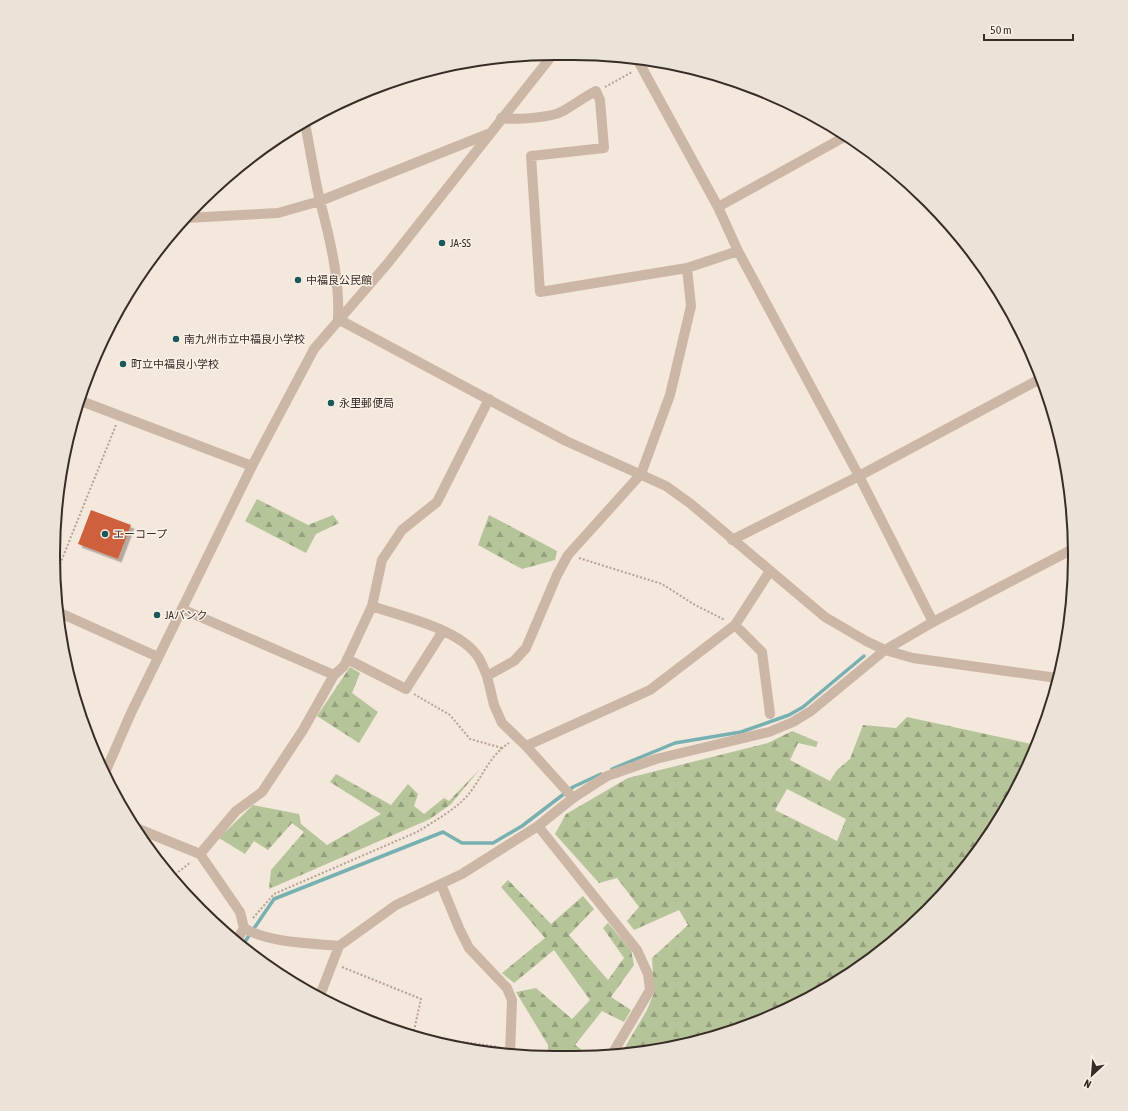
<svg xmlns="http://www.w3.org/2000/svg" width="1128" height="1111" viewBox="0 0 1128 1111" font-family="'Asap Condensed','Noto Sans JP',sans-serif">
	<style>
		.forest { fill: url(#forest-firs); fill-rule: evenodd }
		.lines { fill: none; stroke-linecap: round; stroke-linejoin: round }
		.stream { stroke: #78b0b2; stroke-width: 3.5 }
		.building { fill: #ce603e; filter: url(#shadow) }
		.path { stroke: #b8a190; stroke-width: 2; stroke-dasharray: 2 2; stroke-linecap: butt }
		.minor { stroke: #ccb7a6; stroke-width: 10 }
		.tertiary { stroke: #ccb7a6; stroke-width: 10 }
		.poi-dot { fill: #1a585c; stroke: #fbf2e7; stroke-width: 1.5 }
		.labels { text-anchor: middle; stroke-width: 3; stroke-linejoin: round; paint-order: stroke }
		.poi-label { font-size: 11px; fill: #382c27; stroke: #fbf2e7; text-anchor: start }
		.rim { fill: none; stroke: #382c27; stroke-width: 2 }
	</style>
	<defs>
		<pattern id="forest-firs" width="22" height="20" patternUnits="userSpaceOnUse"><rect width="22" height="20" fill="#b6c49a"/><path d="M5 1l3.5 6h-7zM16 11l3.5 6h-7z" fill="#959f7e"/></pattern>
		<filter id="shadow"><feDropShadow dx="3.5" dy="3.5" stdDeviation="0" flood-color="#0004"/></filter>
	</defs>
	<rect width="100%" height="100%" fill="#f3e8db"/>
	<path class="forest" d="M257,499L308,525L333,515L339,523L316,534L306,553L245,521Z
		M489,515L557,551L555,560L522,569L478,545Z
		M350,667L360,673L352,693L378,712L359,743L317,716Z
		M907,717L1036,745L1008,807L950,887L878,954L795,1006L702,1041L621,1054L647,1010L654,993L652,958L688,925L679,910L634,930L627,921L639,907L617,878L599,883L555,834L566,814L628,778L768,743L792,731L818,742L816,747L798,743L790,760L830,781L837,770L850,759L863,725L896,728ZM787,789L846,819L837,841L775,810Z
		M480,769L451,804L430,819L269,889L271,870L304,832L292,823L268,850L254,841L245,854L219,838L253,805L299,814L301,824L327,845L381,814L330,782L336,774L391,805L408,784L418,794L414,806L424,814L444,798L449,801Z
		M508,880L551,924L583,896L594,909L569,935L608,980L624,958L603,928L608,923L631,950L634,965L611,997L631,1010L624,1022L602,1011L575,1045L592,1057L548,1055V1045L516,992L536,988L572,1019L590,1000L554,950L514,983L502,973L545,938L501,887Z"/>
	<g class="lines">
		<path class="stream" d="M612,769L675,743L741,732L789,715L803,707L864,656
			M242,946L274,899L443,832L462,843H493L522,826L573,787L601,774"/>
	</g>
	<path class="building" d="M91,510L131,525L118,559L78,544Z"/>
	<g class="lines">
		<path class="path" d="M605,87L632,72
			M579,558L662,584L695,605L725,620
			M54,579L116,425
			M414,694L450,715L470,739L502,748
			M172,877L191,862
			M253,918L274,894L417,832C433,822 456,809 468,795C482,778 489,756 509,743
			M342,967L421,999L413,1035L499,1047"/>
		<path class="minor" d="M636,57L718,207L738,251L859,476L933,622
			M501,118C515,120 551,118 563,111C574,105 584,97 596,91L600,100L604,148L531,156L540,292L687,268L738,251
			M305,123C310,149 314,175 320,201C330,239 340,280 338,319
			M718,207L846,136
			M186,218L278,213L320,201L488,134
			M81,401L252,466
			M732,540L859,476L1040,379
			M372,606C403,617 456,628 476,654C481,660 484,669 487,676
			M182,609L334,675L344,666L372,606L382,560L402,530L437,502L489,399
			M58,612L158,657
			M735,625L762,652L770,714
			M347,659L406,689L443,631
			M526,746L650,690L735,625L770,571
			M573,798L526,746L502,723L494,705L487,676L514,661L526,648L557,575L568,555L641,474L670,395L691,306L687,268
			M538,826L637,950L648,974L650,990L611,1056
			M136,828L200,854L240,912L244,928C269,943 310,943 339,946
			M200,854L236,811L262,792L303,730L334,675
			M441,884L459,928L469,948L507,988L512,1000L510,1054
			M236,942L244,928
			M319,998L339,946L396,905L462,874L538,826L573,798L607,776L656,759L769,732L793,722L811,711L885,650"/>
		<path class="tertiary" d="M338,319L566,441L666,486L691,504L825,617L866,641L885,650L913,658L1057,678
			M885,650L933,622L1073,549
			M104,775L131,713L252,466L314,349L388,263L554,53"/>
	</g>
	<g class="poi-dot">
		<circle cx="442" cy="243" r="4"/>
		<circle cx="298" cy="280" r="4"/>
		<circle cx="176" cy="339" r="4"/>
		<circle cx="123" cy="364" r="4"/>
		<circle cx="331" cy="403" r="4"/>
		<circle cx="105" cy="534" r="4"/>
		<circle cx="157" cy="615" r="4"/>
	</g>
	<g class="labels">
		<g class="poi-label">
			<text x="450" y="247">JA-SS</text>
			<text x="306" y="284">中福良公民館</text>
			<text x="184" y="343">南九州市立中福良小学校</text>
			<text x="131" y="368">町立中福良小学校</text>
			<text x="339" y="407">永里郵便局</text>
			<text x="113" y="538">エーコープ</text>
			<text x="165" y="619">JAバンク</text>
		</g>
	</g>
	<path d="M0 0H1128V1111H0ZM555 60H573A495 495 0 0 1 1068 555V556A495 495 0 0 1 573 1051H555A495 495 0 0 1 60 556V555A495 495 0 0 1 555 60Z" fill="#ebe2d8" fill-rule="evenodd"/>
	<path class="rim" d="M555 60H573A495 495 0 0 1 1068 555V556A495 495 0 0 1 573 1051H555A495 495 0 0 1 60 556V555A495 495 0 0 1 555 60Z"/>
	<g transform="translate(1092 1075) rotate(206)" stroke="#fbf2e7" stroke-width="3" paint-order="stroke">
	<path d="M0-3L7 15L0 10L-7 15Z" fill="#382c27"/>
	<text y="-6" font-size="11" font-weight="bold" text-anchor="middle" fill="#382c27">N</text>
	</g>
	<path d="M984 34v6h89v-6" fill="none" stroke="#382c27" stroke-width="2"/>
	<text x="990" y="34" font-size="12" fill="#382c27" stroke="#fbf2e7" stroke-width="3" paint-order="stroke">50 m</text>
</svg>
